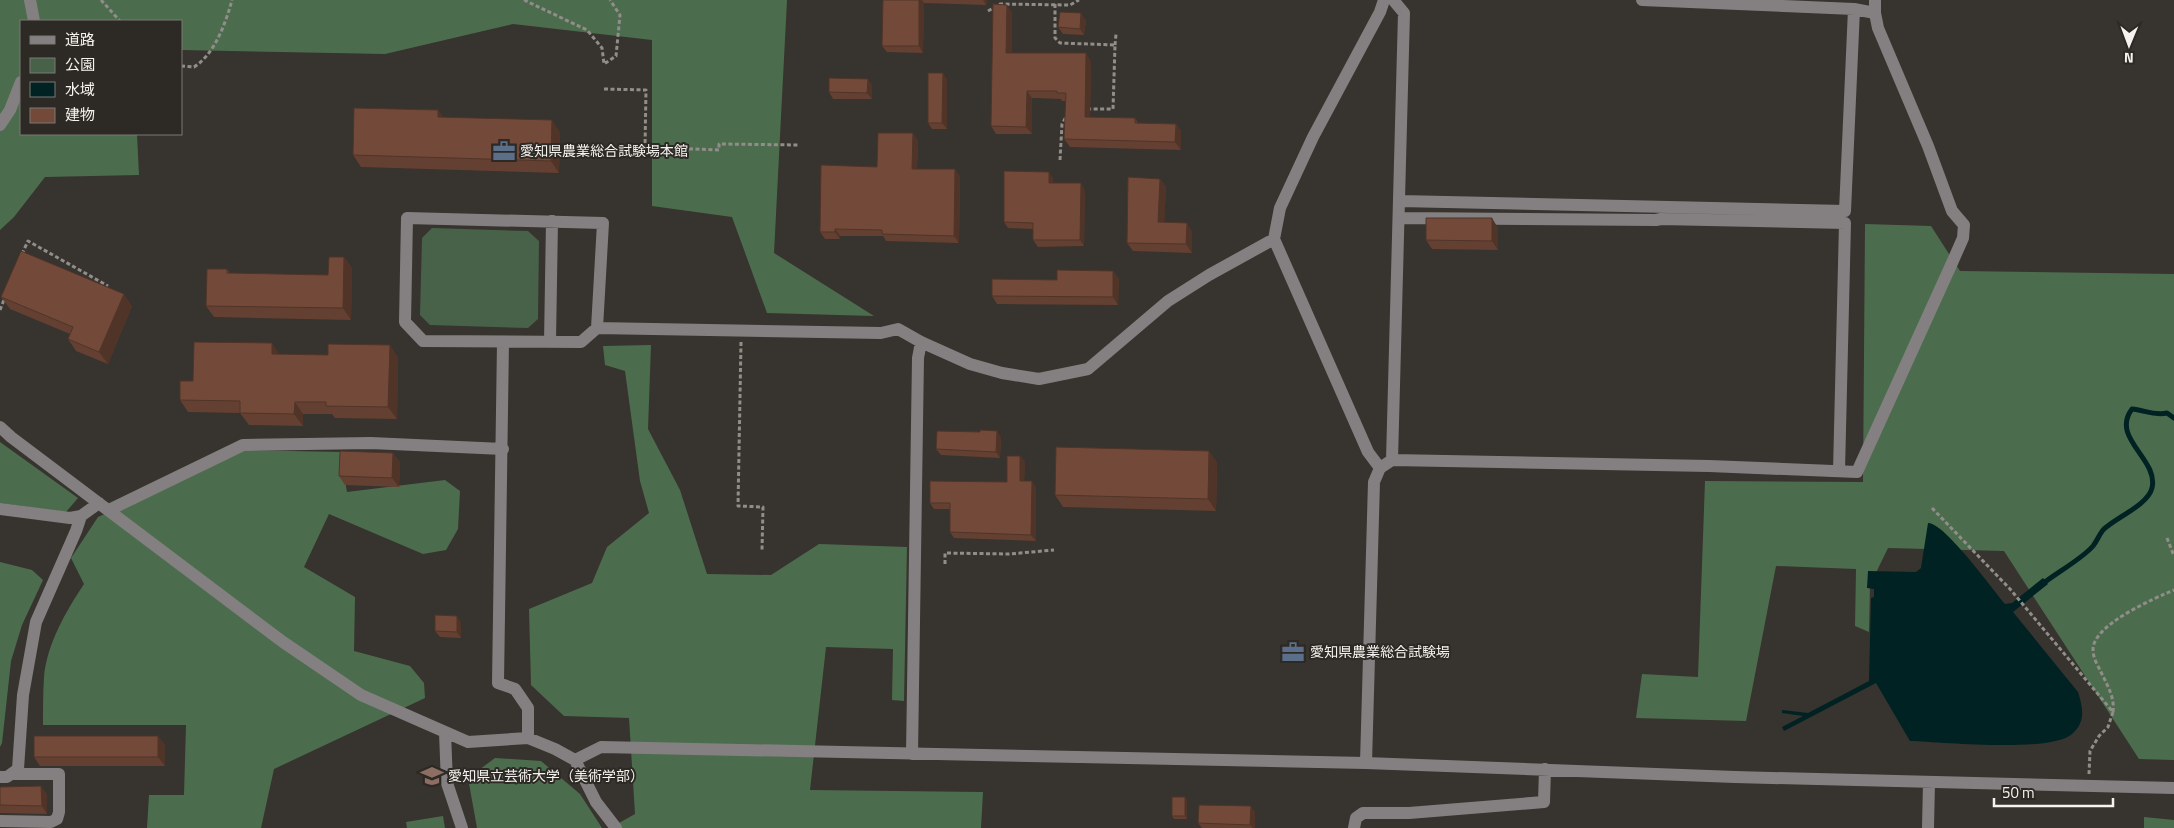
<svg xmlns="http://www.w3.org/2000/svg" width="2174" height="828" viewBox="0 0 2174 828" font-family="'Titillium Web','Noto Sans JP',sans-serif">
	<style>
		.green { fill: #476248 }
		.forest { fill: #4c6d4d }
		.water { fill: #012223 }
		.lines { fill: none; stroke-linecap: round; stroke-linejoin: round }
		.stream { stroke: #012223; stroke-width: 5 }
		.path { stroke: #918d89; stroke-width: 3; stroke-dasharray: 4 2.5; stroke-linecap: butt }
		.minor { stroke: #848081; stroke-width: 12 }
		.wall { fill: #634031 }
		.shaded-wall { fill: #503428 }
		.building { fill: #734a39; stroke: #503428 }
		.labels { text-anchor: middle; stroke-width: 4; stroke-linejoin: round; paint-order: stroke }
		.poi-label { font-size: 14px; fill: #f5f2ef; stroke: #2d2924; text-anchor: start }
	</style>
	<rect width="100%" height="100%" fill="#37332e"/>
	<path class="green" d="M432,228L528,231L539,241L538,319L528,328L430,325L420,315L422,238Z"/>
	<path class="forest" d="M0,0H787L774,253L874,316L767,313L732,217L652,206V40L513,24L385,54L181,50V21H21V134H137L139,175L45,177L14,217L0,230Z
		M1865,224L1931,226L1960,271L2174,274V760L2139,759L2004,551L1888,548L1870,585L1869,632L1855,626L1856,569L1776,566L1746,721L1636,718L1642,674L1698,677L1705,481L1863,482Z
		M651,345L648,429L680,490L707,574L771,575L819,544L907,547L904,701L892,700L893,649L826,647L810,790L983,792L981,828H610L635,814L629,718L564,716L531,685L529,609L592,583L607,547L649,513L640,481L625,371L605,365L603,346Z
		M0,442L78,498L66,512L0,503Z
		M246,450L340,452L347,492L445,480L460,491L458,529L446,550L423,554L329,514L304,567L355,597L354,651L410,666L424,683L425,698L274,769L261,828H147L149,795H184L186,725H43C43,709 43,693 44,677C47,644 66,611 84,584L71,558L98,517Z
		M0,562L32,570L43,580L22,625L11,661L2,743L0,747Z
		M495,758L541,761L580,794L602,828H477L468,778Z
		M443,816L445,828H407L406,822Z
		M2144,817L2174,820V828H2144Z"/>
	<path class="water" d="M1928,523C1944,522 1993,590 2005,604L2012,603L2043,578L2048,584L2013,612L2078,692C2083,708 2086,722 2072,734C2051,753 1942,742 1910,741L1876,683L1784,731L1782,727L1803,716L1782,713V710L1808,713L1869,681L1871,598L1874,597V589L1867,588L1868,571L1916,572L1921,568Z"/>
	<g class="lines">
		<path class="stream" d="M2041,585C2056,573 2082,559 2093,546C2097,541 2099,535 2103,530C2115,518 2148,505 2152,488C2159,459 2110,438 2132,409C2144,410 2154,416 2167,413L2174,418"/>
		<path class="path" d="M101,0L120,21
			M524,0L587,30L602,48L604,64L616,56L620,15L610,0
			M1055,4V38L1060,43L1115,45L1113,109H1086
			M988,11L1000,4L1070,5L1079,0
			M1115,45L1116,34
			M181,66L194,67C215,54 226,22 232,0
			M604,89L646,90L645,147L719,150V144L799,145
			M1060,160L1062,124L1067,115
			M22,254L28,241L108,286
			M0,310L5,297
			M741,342L738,506L763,507L762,550
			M1932,508L2010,589L2113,712L2108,727L2099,736L2090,751L2089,774
			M2167,538L2174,556
			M945,564V553L1009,554L1054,550
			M2113,712C2115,697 2107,685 2101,672C2098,666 2093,658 2093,650C2092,625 2155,598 2174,590"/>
		<path class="minor" d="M30,0L34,21
			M1642,0L1854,9L1875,13
			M0,125L10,110L21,82
			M1400,201L1845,211L1854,9
			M1399,218L1656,220L1661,219L1845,223L1839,471
			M597,328L603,223L407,218L405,322L423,341L581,342L597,328L881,333L898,329L921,342L970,364L1002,373L1039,379L1088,369L1168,301L1209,275L1274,239
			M503,342L498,683L515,689L528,708V738
			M550,342L552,221
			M0,427L11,437L283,642L361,695L468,742L528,738L555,749L575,760L601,747L1366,763L1735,777L2174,788
			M1392,460L1404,13L1394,1
			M1380,468L1368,452L1274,239L1280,208L1313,137L1380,12L1384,0
			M0,509L70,518L81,516L99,503
			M109,510L243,445L371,443L503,449
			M445,733L447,783L462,828
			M912,754L918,358L921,342
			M575,760L596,802L616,828
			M1366,763L1374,482L1380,468L1392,460L1709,466L1857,472L1952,263L1963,238L1964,225L1952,211L1928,146L1878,28L1875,13V0
			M0,777H7L18,769L23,695L36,622L76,531L81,516
			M0,821L51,822L57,819L59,812V774H14
			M1354,828L1356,818L1363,813H1409L1544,802L1545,769
			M1928,828L1929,782"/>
	</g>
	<path class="wall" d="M883,0H987L986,5L924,3L923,53L887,52L882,46Z
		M1012,12V53L1091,61L1090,117L1135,118L1138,123L1176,124L1181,131V150L1070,147L1064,139L1066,101H1062L1061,99L1032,98V134H996L991,126Z
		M1086,20L1084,35L1063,34L1058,27Z
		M947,79V129H932L928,123Z
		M872,85V99H833L829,92Z
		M438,110L443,117L560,132L559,173L361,167L353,155Z
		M918,140L917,169L960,176L959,243L886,241L883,236H840V239H825L820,232L877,167Z
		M1053,178V183L1085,190L1084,246L1038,247L1033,240V229L1008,228L1004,222Z
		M1160,179L1166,187L1164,222L1192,231V253L1133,251L1127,243Z
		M1498,228V250L1432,249L1426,240Z
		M344,257L352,268L351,320L214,317L206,306L227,269L230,273L328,275Z
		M1113,271L1119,279L1118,305L997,304L992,296L1057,280Z
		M1,297L132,306L108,364L76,351L68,339L70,334L10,309Z
		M279,354L398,357L397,419L335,418L332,414H303V426L249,425L240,413L188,412L180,400L193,381Z
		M1001,437L1000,458L941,455L936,449Z
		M1209,451L1217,463L1216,511L1063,507L1055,495Z
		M393,453L400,462L399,487L345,485L339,476Z
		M1020,456L1025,462L1024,481L1036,487V541L954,538L950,532V509H934L930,503L1007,482Z
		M461,622V638L440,637L435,631Z
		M158,736L165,745V766H40L34,757Z
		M0,787L47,794V814L0,813Z
		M1187,800V819H1174L1172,816Z
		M1255,812V828H1202L1198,823Z"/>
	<path class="shaded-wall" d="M919,0H922L924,3L923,53L919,46Z
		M983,0H987L986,5Z
		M1007,5L1012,12V60L1006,53Z
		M1081,13L1086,20L1084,35L1080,29Z
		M1086,53L1091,61L1090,124L1085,117Z
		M943,73L947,79V129L942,123Z
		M868,79L872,85V99L867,93Z
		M1027,91L1032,98V134L1026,127Z
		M438,110L447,122L438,117Z
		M552,120L560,132L559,173L551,161Z
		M1176,124L1181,131V150L1175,142Z
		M913,133L918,140L917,176L912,169Z
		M955,169L960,176L959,243L954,236Z
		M1049,172L1053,178V189L1049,183Z
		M1160,179L1166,187L1164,230L1158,222Z
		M1081,183L1085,190L1084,246L1080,240Z
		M1492,218L1498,228V250L1492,241Z
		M1187,223L1192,231V253L1186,244Z
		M835,229L840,236V239L835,232Z
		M344,257L352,268L351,320L343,308Z
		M1113,271L1119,279L1118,305L1113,297Z
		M124,294L132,306L108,364L99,352Z
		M272,343L280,355L272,354Z
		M390,345L398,357L397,419L388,407Z
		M295,402L303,414V426L294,414Z
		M997,431L1001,437L1000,458L996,452Z
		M1209,451L1217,463L1216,511L1208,499Z
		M393,453L400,462L399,487L392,478Z
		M1020,456L1025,462L1024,487L1020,481Z
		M1032,481L1036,487V541L1031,535Z
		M457,616L461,622V638L457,632Z
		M158,736L165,745V766L158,757Z
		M41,786L47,794V814L42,806Z
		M1185,797L1187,800V819L1185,816Z
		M1251,806L1255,812V828H1253L1250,825Z"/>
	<path class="building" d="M883,0H919V46H882Z
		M993,4L1007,5L1006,53H1086L1085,117L1135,118V123L1176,124L1175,142L1064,139L1066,93H1057V91H1027L1026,127L991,126Z
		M1060,12L1081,13L1080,29L1058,27Z
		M928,73H943L942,123H928Z
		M829,78L868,79L867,93L829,92Z
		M354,108L438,110V117L552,120L551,161L353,155Z
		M878,133H913L912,169H955L954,236L882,234V230L835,229V232H820L821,165L877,167Z
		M1004,171L1049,172V183H1081L1080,240H1033V223L1004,222Z
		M1128,177L1160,179L1158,222L1187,223L1186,244L1127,243Z
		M1426,218H1492V241L1426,240Z
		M21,251L124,294L99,352L68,339L73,327L1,297Z
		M329,257H344L343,308L206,306L207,269H227V273L328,275Z
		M1057,270L1113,271V297L992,296V279L1057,280Z
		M194,342L272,343V354L328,355V344L390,345L388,407L326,406V402H295L294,414L240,413V401L180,400V381H193Z
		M980,430L997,431L996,452L936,449L937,431L980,432Z
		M1056,447L1209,451L1208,499L1055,495Z
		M340,451L393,453L392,478L339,476Z
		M1007,456H1020V481H1032L1031,535L950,532V503H930V481L1007,482Z
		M435,615L457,616V632L435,631Z
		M34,736H158V757H34Z
		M41,786L42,806L0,805V787Z
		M1172,797H1185V816H1172Z
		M1199,805L1251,806L1250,825L1198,823Z"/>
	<defs>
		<symbol id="office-bare" viewBox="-9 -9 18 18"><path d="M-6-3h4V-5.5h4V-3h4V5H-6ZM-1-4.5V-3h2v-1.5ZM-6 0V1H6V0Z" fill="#5c6f8a" stroke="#2d2924" stroke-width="2.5" paint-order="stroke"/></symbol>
		<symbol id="university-bare" viewBox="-9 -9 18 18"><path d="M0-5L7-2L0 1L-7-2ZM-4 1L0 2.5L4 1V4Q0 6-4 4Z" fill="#8d6e63" stroke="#2d2924" stroke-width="2.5" paint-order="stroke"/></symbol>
	</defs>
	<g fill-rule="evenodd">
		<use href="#office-bare" x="488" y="135" width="32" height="32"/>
		<use href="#office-bare" x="1277" y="636" width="32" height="32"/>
		<use href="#university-bare" x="416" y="760" width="32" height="32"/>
	</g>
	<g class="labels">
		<g class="poi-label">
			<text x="520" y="156">愛知県農業総合試験場本館</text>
			<text x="1310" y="657">愛知県農業総合試験場</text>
			<text x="448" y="781">愛知県立芸術大学（美術学部）</text>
		</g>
	</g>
	<rect x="20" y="20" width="162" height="115" fill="#2d2924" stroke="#7d7975"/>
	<rect x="30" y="36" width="25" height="8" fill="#848081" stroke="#7d7975"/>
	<text x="65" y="45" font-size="15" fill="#f5f2ef">道路</text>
	<rect x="30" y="58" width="25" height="15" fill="#476248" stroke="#7d7975"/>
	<text x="65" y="70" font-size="15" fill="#f5f2ef">公園</text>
	<rect x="30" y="82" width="25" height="15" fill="#012223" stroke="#7d7975"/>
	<text x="65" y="95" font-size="15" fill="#f5f2ef">水域</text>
	<rect x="30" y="108" width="25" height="15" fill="#734a39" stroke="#7d7975"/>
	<text x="65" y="120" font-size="15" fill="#f5f2ef">建物</text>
	<g transform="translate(2129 45) rotate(181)" stroke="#2d2924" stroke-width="4" paint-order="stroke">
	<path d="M0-4L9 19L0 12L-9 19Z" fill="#f5f2ef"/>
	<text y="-8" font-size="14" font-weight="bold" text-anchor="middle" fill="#f5f2ef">N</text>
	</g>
	<path d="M1994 798v8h119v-8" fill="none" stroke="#f5f2ef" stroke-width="2.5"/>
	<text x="2002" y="798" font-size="15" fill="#f5f2ef" stroke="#2d2924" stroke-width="4" paint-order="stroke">50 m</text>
</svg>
